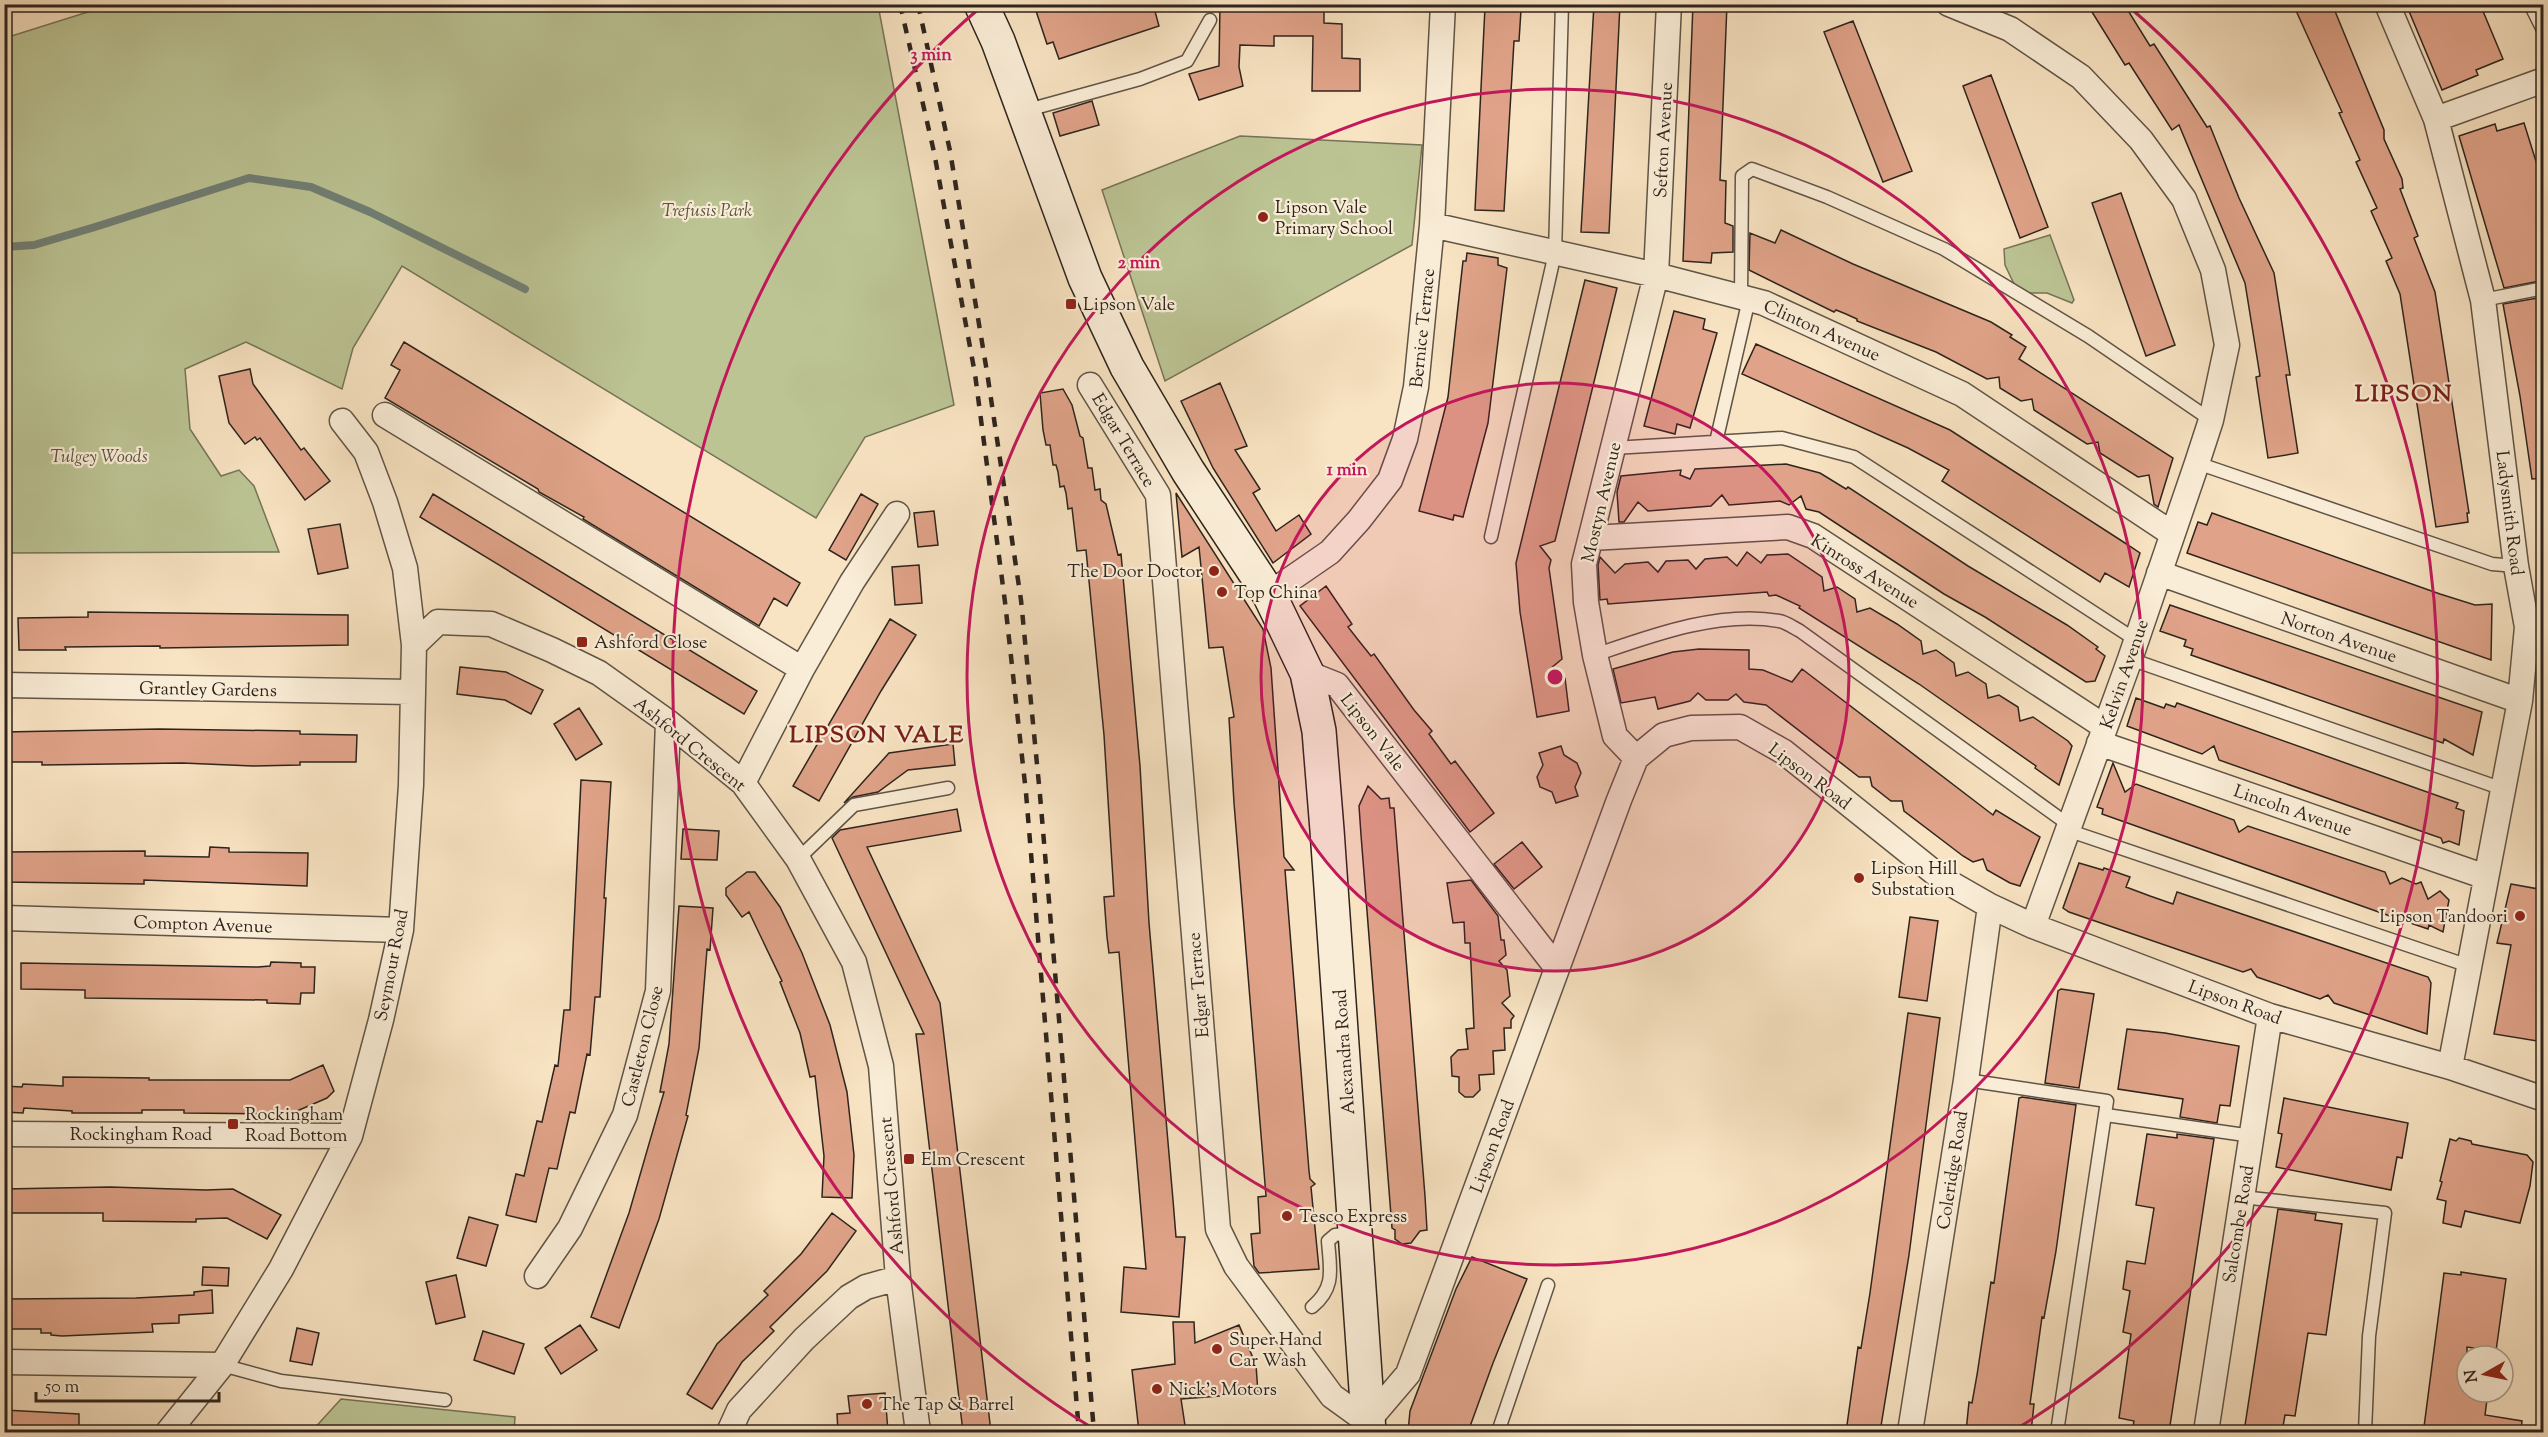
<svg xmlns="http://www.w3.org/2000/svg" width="2548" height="1437" viewBox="0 0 2548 1437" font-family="'Sorts Mill Goudy',serif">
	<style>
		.green { fill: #bcc494; stroke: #757458; stroke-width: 1.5 }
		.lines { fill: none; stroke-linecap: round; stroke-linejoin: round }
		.stream { stroke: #718076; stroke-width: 8 }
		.building { fill: #e0a389; stroke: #2e241d; stroke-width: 1.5 }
		.service-casing { stroke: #605446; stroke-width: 15 }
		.minor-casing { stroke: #605446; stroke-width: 27 }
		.secondary-casing { stroke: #2e241d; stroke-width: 36 }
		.service { stroke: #faedd7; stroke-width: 12 }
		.minor { stroke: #faedd7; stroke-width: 24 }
		.secondary { stroke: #faedd7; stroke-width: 33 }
		.rail { stroke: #2e241d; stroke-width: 4.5; stroke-dasharray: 10 10; stroke-linecap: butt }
		.ring { fill: none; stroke: #c2185b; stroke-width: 3 }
		.poi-dot { fill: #8f2418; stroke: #faedd7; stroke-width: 2 }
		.labels { text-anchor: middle; stroke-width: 4.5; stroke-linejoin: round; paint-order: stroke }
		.street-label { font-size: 18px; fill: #2e241d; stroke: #faedd7 }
		.poi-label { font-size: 18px; fill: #2e241d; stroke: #faedd7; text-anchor: start }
		.park-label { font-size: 18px; font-style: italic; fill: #595441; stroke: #faedd7 }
		.district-label { font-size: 24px; font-weight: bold; letter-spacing: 1.5px; fill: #7a1f14; stroke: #faedd7 }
		.centre { fill: #c2185b; stroke: #faedd7; stroke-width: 3 }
		.ring-label { font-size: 18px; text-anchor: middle; font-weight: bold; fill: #c2185b; stroke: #faedd7; stroke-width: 4.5; stroke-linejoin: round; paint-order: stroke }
	</style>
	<rect width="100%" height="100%" fill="#f8e3c2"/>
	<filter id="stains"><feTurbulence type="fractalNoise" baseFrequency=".00333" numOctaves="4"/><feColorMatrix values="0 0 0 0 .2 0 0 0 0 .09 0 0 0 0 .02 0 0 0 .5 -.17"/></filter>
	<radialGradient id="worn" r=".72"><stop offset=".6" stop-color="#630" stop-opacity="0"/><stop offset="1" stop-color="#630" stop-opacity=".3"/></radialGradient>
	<path class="green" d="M110,5H878L954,405L865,437L816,518L402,266L353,348L342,389L246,342L185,369L190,429L221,476L239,470L254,486L279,552L5,553V38Z
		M1240,136L1422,145L1412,245L1165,381L1102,190Z
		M2050,235L2074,300L2072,303L2047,293H2024L2015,286L2005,265L2004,249Z
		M341,1399L515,1417L514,1432H311Z"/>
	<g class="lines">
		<path class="stream" d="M4,247L34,245L95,227L249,178L311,187L370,212L525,289"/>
	</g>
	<path class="building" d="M1055,4H1153L1159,26L1059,59L1053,42L1047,44L1036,11Z
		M1220,4H1324V23L1342,24V58L1360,59V91H1312L1313,36H1274V46L1240,45L1239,67L1243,86L1199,100L1189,74L1219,66Z
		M1594,4H1620L1609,233L1581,232Z
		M1693,4H1727L1720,180L1726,181L1725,223L1733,226V252L1712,253L1711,263L1683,261Z
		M2087,4H2124L2150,46L2154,44L2207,127L2210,126L2239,198L2274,273L2290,375H2286L2298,453L2268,458L2256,377L2260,376L2245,283L2179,125L2172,130L2129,63L2125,65Z
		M2293,4H2332L2384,130V139L2402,179L2403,188L2400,189L2418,236L2414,238L2435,292L2469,513H2467L2468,522L2436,527L2400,294L2386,261L2392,258L2371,211L2377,208L2356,162L2360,160L2339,113L2342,112Z
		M2406,4H2480L2503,59L2476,70L2478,75L2442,90Z
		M1485,7L1521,10L1519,41H1514L1504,211L1475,210Z
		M1853,21L1912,171L1883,182L1824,32Z
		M1991,75L2048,227L2020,238L1963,86Z
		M1092,101L1099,125L1060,136L1053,113Z
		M2524,123L2544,187V280L2504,288L2459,136L2495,124L2497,131Z
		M2121,193L2175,345L2146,356L2092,203Z
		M1781,230L1853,264L1991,322L2012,335L2010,337L2026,347L2019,359L2173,458L2158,507L2154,504L2149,475L2138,477L2100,453L2098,442L2087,444L2034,410L2032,399L2021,401L2000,388L1999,377L1987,379L1936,352L1857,321V319L1846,314L1836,310L1834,312L1749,270L1750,233L1775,243Z
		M1467,253L1498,258V265L1507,268L1488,423L1463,517L1454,515L1453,520L1419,511L1448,397L1463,261H1466Z
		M1585,280L1617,288L1555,541L1540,546L1551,560L1549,568L1562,659L1550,669L1565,678L1569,711L1537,717L1520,612L1516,563Z
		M2544,297V478L2532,479L2520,396L2503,304Z
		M1674,311L1705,319L1703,329L1717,333L1690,428L1677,424L1675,434L1644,426Z
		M404,342L800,583L787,606L774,598L759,626L583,519L584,517L539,492L538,489L385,398L400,370L391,365Z
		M1756,344L1950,430L2125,543L2140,553L2129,587L2105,573L2100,582L1942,481L1949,470L1908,448L1742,374Z
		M250,369L253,384L301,450L304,448L330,481L305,500L260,438L257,440L255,437L245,444L229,423L219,376Z
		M1220,383L1247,446L1235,450L1260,489L1253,493L1276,531L1299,515L1311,534L1273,563L1213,468L1181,401Z
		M1063,389L1072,405L1080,436L1083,438L1088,468H1092L1095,490L1100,489L1101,500L1106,504L1118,555L1121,554L1140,766L1149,923L1173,1200L1176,1237H1185L1179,1317L1121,1312L1124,1267L1146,1269L1119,952L1109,953L1107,937L1104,897L1114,896L1104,735L1086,550L1077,551L1072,508L1068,509L1066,493L1064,486L1060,487L1058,472L1056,465H1053L1050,445H1046L1043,430L1040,393Z
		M1786,464L1820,473L1846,489L1848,487L1968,566L2067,625L2098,647L2096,649L2105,656L2095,681L2086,682L1985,617L1944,594L1819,512L1806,509L1801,496L1789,505L1780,501L1729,505L1722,495L1711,506L1648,511L1638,502L1624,522H1619L1617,492L1621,476L1681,470L1680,475L1690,479L1695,469Z
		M1176,493L1263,629L1271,668L1284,857L1294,870H1285L1309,1171L1310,1179L1315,1184L1311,1187L1319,1269L1259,1273L1254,1266L1251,1234L1260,1233L1258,1197L1266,1196L1234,803L1229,718L1234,717L1223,647L1209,648L1199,547L1182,557Z
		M433,494L757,691L744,714L420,517Z
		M861,494L878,504L846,560L829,550Z
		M934,511L938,545L918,547L914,513Z
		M2212,513L2440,594L2475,605L2492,604L2491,660L2187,553L2198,522L2207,525Z
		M340,524L348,568L318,574L308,529Z
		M1747,552L1761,563L1767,555L1788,554L1822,577L1824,591L1837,587L1855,599L1857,612L1870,608L1897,624L1921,641L1923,654L1936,650L1954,663L1956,676L1968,672L1986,684L1988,698L1999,695L2018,707L2020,721L2033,717L2068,741L2072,746L2059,785L2035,768L2036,766L1919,684L1799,608L1800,606L1776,595L1769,596L1767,592L1608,604L1607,599L1600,600L1598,565L1600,557L1615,573L1625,564L1648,562L1658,572L1666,561L1688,560L1696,569L1705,559L1727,557L1737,566Z
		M919,565L922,603L895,605L892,567Z
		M1326,586L1352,624L1348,627L1359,641L1371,656L1374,654L1414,710L1432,731L1429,734L1451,764L1455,761L1494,813L1470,832L1300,606Z
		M2170,605L2482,712L2473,755L2444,739L2443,743L2191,655L2193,649L2184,646L2186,640L2160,631Z
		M88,612L348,615V645L160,648V646L65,647L66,650H19L18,618L88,617Z
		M890,619L916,635L881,691L819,801L793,786Z
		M1699,649L1749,650V669L1763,670L1792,682L1802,669L1993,815L1996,810L2040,837L2020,886L2010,883L1987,870L1983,859L1973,862L1963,856L1904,811L1902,801H1891L1872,786L1870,777H1859L1766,705L1744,702L1736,694L1728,700H1706L1698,693L1690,701L1658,709L1655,697L1621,703L1613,669L1673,652Z
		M460,667L506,672L543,690L531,714L505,700L457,694Z
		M2136,698L2164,708L2166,704L2175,707L2177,703L2458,803L2456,808L2464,811L2459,845L2449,841L2443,843L2441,838L2432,835L2219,760L2214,746L2202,754L2127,726Z
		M579,708L602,744L576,760L554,724Z
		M159,729L300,731V734L357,735L356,762H300V765L253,766L182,763L42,765V762H4V732Z
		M953,744L955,765L908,770L878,792L853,797L844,803L889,753Z
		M1561,746L1564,755L1577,763L1581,773L1575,787L1578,796L1556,803L1552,792L1540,787L1537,777L1543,765L1539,753Z
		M2113,763L2125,792L2136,784L2234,820L2239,832L2248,826L2385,872L2390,884L2402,878L2416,884L2421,882L2428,899L2440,891L2449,900L2443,932L2429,925L2428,929L2390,916L2102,814L2103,809L2097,807Z
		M581,780L611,782L604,898H606L600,997H595L590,1055L587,1054L575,1113L570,1112L557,1169L549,1168L536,1222L506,1215L516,1174L524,1176L537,1121L542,1122L555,1065L558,1066L564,1010H570Z
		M1368,786L1381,799L1389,798L1390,808H1394L1425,1196L1427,1230L1420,1231L1411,1243L1402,1244L1395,1239V1230L1392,1228L1361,835L1359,806Z
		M957,809L961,831L867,847L940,1003L991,1432H963L916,1034H924L832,838L840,830Z
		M683,829L719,831L717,860L681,859Z
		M1522,842L1542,867L1514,889L1494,864Z
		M210,847L229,848V852L308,853L307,886L144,880V884L4,882V852L145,851V856L209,857Z
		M2079,863L2103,870L2104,868L2130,877L2126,887L2150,896L2173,904L2177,892L2428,977L2431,983L2427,1034L2334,1003L2328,995L2320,999L2257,977L2251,969L2243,972L2069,912L2063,908Z
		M747,872H755L780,907L802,953L830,1025L847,1092L854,1155L852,1198L822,1197L824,1156L815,1076L810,1077L800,1033L780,982L782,981L749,912L742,917L726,895V888Z
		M1471,880L1498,916L1501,940H1504L1506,955L1499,961L1507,970L1510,996L1502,1003L1514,1016L1511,1020V1028H1504L1505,1050L1493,1051L1494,1074L1479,1075L1480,1090L1473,1097H1465L1459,1092V1077L1452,1076L1451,1057L1458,1050L1468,1049L1466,1029L1474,1028L1470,943H1465L1464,922L1453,923L1447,883Z
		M2511,884L2544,890V1042L2494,1034L2511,945L2497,943Z
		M679,906L713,908L710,950L707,949L699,1048L686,1115L688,1116L659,1219L619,1328L591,1317L629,1213L664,1092H660L669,1044Z
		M1910,917L1938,921L1927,1001L1899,997Z
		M271,962L301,963V967H315L314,993H301L300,1004L267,1003V1000L85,998V990L21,989V963L258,967L270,966Z
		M2061,989L2094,994L2079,1088L2045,1083L2058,991Z
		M1908,1013L1940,1018L1909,1255L1880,1432H1846L1858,1347L1861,1348L1870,1293Z
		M2127,1029L2165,1033L2239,1046L2230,1106L2220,1105L2217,1123L2180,1117L2183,1099L2118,1089Z
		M323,1065L334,1091L327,1098L290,1114L184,1113V1110H142V1113H72V1111L24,1108L23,1113L4,1112V1086L22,1087L23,1084L63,1086V1077L149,1078V1080H290Z
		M2022,1097L2076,1105L2056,1251L2044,1318L2042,1317L2030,1404H2034L2031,1432H1966L1969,1402L1972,1403L1977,1375L1991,1282L1994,1283L2019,1098Z
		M2284,1098L2408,1123L2402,1158L2397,1157L2391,1190L2276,1167L2282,1134L2278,1133Z
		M2147,1134L2177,1138V1134L2214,1139L2169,1432H2132L2134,1421L2119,1418L2131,1334L2123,1332L2130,1291L2123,1289L2127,1261L2145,1264L2154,1208L2136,1205Z
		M2459,1138L2471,1141L2472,1144L2527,1155L2533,1162L2530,1186L2520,1223L2465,1211L2461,1227L2443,1223L2446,1201L2437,1199L2442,1182L2440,1181L2450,1139L2456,1141Z
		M110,1187L206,1190L233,1189L281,1215L267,1239L227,1218L196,1219V1222L103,1221V1213H4V1189Z
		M2278,1209L2316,1214L2315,1220L2342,1224L2326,1335L2308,1333L2295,1416L2285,1415L2282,1432H2244Z
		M832,1213L856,1231L827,1271L770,1327L774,1331L742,1362L712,1409L687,1394L717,1344L768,1295L764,1291L801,1254Z
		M469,1217L498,1225L486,1266L457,1258Z
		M1472,1257L1527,1279L1493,1363L1468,1432H1408L1410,1411L1456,1289Z
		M203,1267L229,1268L228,1286L202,1285Z
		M2461,1272L2506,1279L2496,1351L2467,1347V1392H2488L2485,1415L2522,1421L2521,1432H2440L2441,1430L2424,1427L2444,1273L2461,1275Z
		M456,1275L465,1317L436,1324L426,1282Z
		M212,1290L213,1313L179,1315V1323L152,1324L153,1332L62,1336L51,1335V1333H41V1329H4V1299L136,1298L194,1295V1292Z
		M1173,1322H1194L1195,1343L1239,1325L1256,1365L1258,1393L1181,1399L1186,1432H1139L1132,1370L1175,1364Z
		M580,1325L597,1350L561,1374L545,1348Z
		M297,1328L319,1333L312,1365L290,1361Z
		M483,1331L524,1344L514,1374L474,1360Z
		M885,1393L888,1432H838L837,1414L850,1413L848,1396Z
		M4,1410L79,1414V1432H4Z"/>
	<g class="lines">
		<defs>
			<path id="service" d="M2530,4L2544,32
				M1024,111L1140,79L1187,61L1210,20
				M1741,297L1742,176L1752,169L1827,197L1944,249L2088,336L2211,420
				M2483,300L2544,288
				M1716,442L1749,299
				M1613,448L1782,438L1854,457L2136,640
				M2197,463L2492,564L2516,566
				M1491,537L1555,253L1562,4
				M1595,655C1650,636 1720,610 1779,621C1786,622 1794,628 1800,631L2069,825
				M2130,659L2503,789
				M2067,830L2469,966
				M798,859L854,805L948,788
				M1966,1080L2107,1101L2057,1432
				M2106,1115L2252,1136
				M2242,1197L2385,1213L2369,1336L2365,1432
				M1312,1307C1336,1287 1330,1269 1328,1241L1335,1235L1354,1233
				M222,1365L281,1381L445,1400
				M1498,1432L1548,1285"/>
			<path id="minor" d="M1949,4L2010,29L2081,77L2141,140L2184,199L2213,270L2227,345L2211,420L2197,463L2130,659L2033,926
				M2387,4L2436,119L2483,300L2516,566L2527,627L2520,701L2450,1067
				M2436,119L2544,80
				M1432,225L1656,275L1764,303L1962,394L2171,533
				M1090,385L1158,495L1218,1229L1236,1266L1332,1396L1368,1422
				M385,415L802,669
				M1591,538L1788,527L1813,536L2105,727
				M2159,573L2520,701
				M1269,594L1330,552L1359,520L1390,480L1405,439L1416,387L1432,225L1443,4
				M414,645L438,622L491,624L552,650L599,673L668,722L743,783L798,859L854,962L881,1066L898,1278L918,1432
				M1307,673L1337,685L1557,968
				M4,685L411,692
				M2099,743L2486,877
				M1636,758L1615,736L1595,655L1586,602L1584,564L1656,275L1669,4
				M743,783L802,669L852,582L897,514
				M4,918L401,930
				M4,1134L350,1136
				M537,1276L570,1228L625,1115L658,991L668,722
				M4,1362L222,1365
				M1362,1428L1408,1374L1619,800L1636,758L1664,735L1691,728L1740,727L1784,752L1941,878L1990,906L2033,926L2270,1016L2450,1067L2544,1099
				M168,1432L222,1365L281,1269L350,1136L381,1020L401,930L411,785L414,645L405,568L385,502L366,452L342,421
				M729,1432L739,1410L804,1339L849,1297L866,1287L898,1278
				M1910,1432L1966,1080L1990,906
				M2206,1432L2270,1016"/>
			<path id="secondary" d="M981,4L998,41L1085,278L1127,367L1188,471L1269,594L1307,673L1319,731L1327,830L1369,1432"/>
		</defs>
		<use href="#service" class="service-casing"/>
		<use href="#minor" class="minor-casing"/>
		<use href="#secondary" class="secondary-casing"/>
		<use href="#service" class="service"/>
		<use href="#minor" class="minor"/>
		<use href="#secondary" class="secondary"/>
		<path class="rail" d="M900,4L934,152L975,374L1005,602L1026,793L1079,1432
			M918,4L950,151L987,372L1021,600L1040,795L1094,1432"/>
	</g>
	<circle cx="1555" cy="677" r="294" fill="#c2185b" fill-opacity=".12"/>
	<g class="ring">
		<circle cx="1555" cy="677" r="294"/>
		<circle cx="1555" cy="677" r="588"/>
		<path d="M1094 1429A882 882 0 0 1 982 6M2128 6A882 882 0 0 1 2016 1429"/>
	</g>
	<g class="poi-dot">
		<circle cx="1263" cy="217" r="6"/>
		<rect x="1065" y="298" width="12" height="12" rx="3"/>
		<circle cx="1214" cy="571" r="6"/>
		<circle cx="1222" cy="592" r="6"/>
		<rect x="576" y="636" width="12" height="12" rx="3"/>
		<circle cx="1859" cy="878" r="6"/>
		<circle cx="2520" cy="916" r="6"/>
		<rect x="227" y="1118" width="12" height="12" rx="3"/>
		<rect x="903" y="1153" width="12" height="12" rx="3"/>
		<circle cx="1287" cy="1216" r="6"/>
		<circle cx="1217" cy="1349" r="6"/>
		<circle cx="1157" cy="1389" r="6"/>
		<circle cx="867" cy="1404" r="6"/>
	</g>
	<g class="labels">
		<g class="street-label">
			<text transform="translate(1663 140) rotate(-87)" y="6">Sefton Avenue</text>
			<text transform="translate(1422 328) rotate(-84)" y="6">Bernice Terrace</text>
			<text transform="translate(1822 330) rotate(24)" y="6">Clinton Avenue</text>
			<text transform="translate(1124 440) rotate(59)" y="6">Edgar Terrace</text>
			<text transform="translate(1601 502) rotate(-77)" y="6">Mostyn Avenue</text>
			<text transform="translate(2510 513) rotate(83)" y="6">Ladysmith Road</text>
			<text transform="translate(1865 571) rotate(32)" y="6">Kinross Avenue</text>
			<text transform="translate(2339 637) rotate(19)" y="6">Norton Avenue</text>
			<text transform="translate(2124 674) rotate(-71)" y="6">Kelvin Avenue</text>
			<text transform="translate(208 689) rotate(1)" y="6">Grantley Gardens</text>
			<text transform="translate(1373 732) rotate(52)" y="6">Lipson Vale</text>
			<text transform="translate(690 744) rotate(39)" y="6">Ashford Crescent</text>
			<text transform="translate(1810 776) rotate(37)" y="6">Lipson Road</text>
			<text transform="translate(2293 810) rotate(19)" y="6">Lincoln Avenue</text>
			<text transform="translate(203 924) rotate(2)" y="6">Compton Avenue</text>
			<text transform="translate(391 965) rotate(-79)" y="6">Seymour Road</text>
			<text transform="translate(1198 985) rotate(-95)" y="6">Edgar Terrace</text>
			<text transform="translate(2235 1002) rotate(20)" y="6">Lipson Road</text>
			<text transform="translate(642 1046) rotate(-76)" y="6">Castleton Close</text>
			<text transform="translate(1344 1052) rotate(-94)" y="6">Alexandra Road</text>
			<text x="141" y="1140">Rockingham Road</text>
			<text transform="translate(1492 1146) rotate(-70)" y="6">Lipson Road</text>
			<text transform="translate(1952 1170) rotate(-81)" y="6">Coleridge Road</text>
			<text transform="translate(891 1186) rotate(-95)" y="6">Ashford Crescent</text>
			<text transform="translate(2238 1224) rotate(-81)" y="6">Salcombe Road</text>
		</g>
		<g class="poi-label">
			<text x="1275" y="213">Lipson Vale<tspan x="1275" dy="21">Primary School</tspan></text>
			<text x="1083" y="310">Lipson Vale</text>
			<text x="1202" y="577" text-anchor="end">The Door Doctor</text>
			<text x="1234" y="598">Top China</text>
			<text x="594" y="648">Ashford Close</text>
			<text x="1871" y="874">Lipson Hill<tspan x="1871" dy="21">Substation</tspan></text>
			<text x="2508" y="922" text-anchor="end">Lipson Tandoori</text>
			<text x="245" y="1120">Rockingham<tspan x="245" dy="21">Road Bottom</tspan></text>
			<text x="921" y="1165">Elm Crescent</text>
			<text x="1299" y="1222">Tesco Express</text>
			<text x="1229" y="1345">Super Hand<tspan x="1229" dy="21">Car Wash</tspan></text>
			<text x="1169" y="1395">Nick's Motors</text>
			<text x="879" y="1410">The Tap &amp; Barrel</text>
		</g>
		<g class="park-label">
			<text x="707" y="216">Trefusis Park</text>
			<text x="99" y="462">Tulgey Woods</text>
		</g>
		<g class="district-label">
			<text x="2404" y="401">LIPSON</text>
			<text x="877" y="742">LIPSON VALE</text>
		</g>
	</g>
	<circle cx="1555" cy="677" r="9" class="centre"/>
	<g class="ring-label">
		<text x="931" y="60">3 min</text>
		<text x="1139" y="268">2 min</text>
		<text x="1347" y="475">1 min</text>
	</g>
	<rect width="2548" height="1437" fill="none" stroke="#f8e3c2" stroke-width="24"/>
	<rect x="6" y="6" width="2536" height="1425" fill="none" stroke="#2e241d" stroke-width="3"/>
	<rect x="12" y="12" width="2524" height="1413" fill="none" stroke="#2e241d" stroke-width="1.5"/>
	<g transform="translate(2485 1374) rotate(261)"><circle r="28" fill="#faedd7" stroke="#a89d8d" stroke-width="1.5"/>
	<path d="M0-4.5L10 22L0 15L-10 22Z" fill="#8f2418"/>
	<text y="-9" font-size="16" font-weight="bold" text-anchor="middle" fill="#2e241d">N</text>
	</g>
	<path d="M36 1392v9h183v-9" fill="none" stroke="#2e241d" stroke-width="3"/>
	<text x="45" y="1392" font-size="18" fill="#2e241d" stroke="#faedd7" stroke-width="4.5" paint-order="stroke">50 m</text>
	<rect width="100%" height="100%" filter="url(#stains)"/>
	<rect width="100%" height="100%" fill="url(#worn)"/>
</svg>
